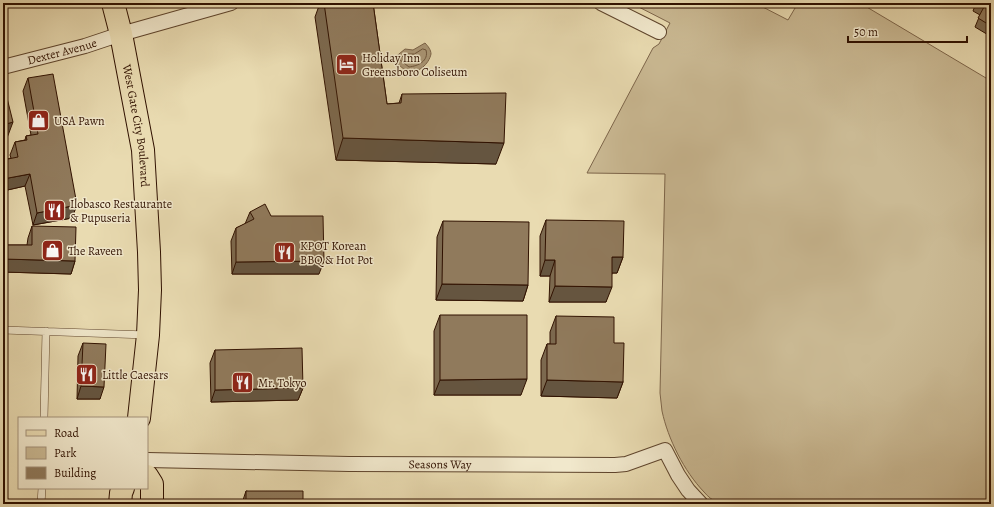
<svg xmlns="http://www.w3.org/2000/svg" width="994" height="507" viewBox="0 0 994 507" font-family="Alegreya,serif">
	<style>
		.green { fill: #cab993; stroke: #7d654a }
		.water { fill: #aa9675; stroke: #796146 }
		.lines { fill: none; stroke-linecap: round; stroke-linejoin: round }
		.shore { stroke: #6d543a; stroke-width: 1 }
		.service-casing { stroke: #5e442c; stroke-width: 8 }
		.minor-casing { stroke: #5e442c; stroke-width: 16 }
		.primary-casing { stroke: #301100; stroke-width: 24 }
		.service { stroke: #f1e8cc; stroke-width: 7 }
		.minor { stroke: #f1e8cc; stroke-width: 14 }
		.primary { stroke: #e9dbb1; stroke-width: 22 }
		.wall { fill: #7c694f; stroke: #301100 }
		.shaded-wall { fill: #655540; stroke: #301100 }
		.building { fill: #907a5c; stroke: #301100 }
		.labels { text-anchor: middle; stroke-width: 3; stroke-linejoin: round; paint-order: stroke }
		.street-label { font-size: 12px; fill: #301100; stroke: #f1e8cc }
		.poi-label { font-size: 12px; fill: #301100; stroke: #f1e8cc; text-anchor: start }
	</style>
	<rect width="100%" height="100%" fill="#e9dbb1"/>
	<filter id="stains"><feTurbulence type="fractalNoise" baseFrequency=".005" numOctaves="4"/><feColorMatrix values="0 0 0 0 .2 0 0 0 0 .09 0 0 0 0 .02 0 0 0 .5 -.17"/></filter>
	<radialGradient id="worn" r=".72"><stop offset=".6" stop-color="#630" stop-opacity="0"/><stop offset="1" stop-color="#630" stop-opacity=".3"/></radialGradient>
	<path class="green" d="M631,3H755L788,20L798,3H860L991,81V504H718C713,500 708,497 704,492C684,471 668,439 662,411C661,405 661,399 660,393L665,174L587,173L653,48L659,44L670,23Z"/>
	<path class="water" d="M425,43C428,46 431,50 431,54C429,64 418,74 408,71C402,69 397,63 393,59L405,49L413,50Z"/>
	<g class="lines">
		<path class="shore" d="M423,49L426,50C429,61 418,66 409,67L400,60V58L406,54H414Z"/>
		<defs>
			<path id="service" d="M3,330L147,335
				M44,418L46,331
				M41,504L42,488"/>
			<g id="minor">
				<path d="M601,3L659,32"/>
				<path id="s1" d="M3,67L85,46L121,34L231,3"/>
				<path id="s2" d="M147,460L349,464L615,465L626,464L665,450L678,475L688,490L701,504"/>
			</g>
			<g id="primary">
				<path id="s3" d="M113,3L121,34L143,150L149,252L150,290L148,335L139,418"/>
				<path d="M147,476L152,484V504"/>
				<path d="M120,504L121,493L123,488"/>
			</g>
		</defs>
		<use href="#service" class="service-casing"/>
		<use href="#minor" class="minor-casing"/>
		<use href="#primary" class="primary-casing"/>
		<use href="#service" class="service"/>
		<use href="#minor" class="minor"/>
		<use href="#primary" class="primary"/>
	</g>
	<path class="wall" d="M320,3H373L387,104L399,103L402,94L496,164L336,160L315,17Z
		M976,3H991V34L990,36L975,27L980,15L973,11Z
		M28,78L72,218L33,225L25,186L3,191V160L11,158L10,155L15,142L25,140L26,136L31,135L23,91Z
		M250,212L271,216L319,274H232L231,241L236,228L245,224Z
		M546,220L623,257L617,273H612L606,302H549L550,276H540V236Z
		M443,221L528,285L523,301L436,300L437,237Z
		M32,226L75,261L71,274L3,272V245H27L28,238Z
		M440,315L521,395H434V331Z
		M556,316L614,343L623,382L617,398L541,396V360L547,344H550V332Z
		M83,343L100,399H77L78,356Z
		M215,350L303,388L298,400L211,402L210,363Z
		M246,491L303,504H243V500Z"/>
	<path class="shaded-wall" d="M13,122L7,138L3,139V125Z
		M343,138L504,143L496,164L336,160Z
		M30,174L25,186L3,191V179Z
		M77,205L72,218L33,225L37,213Z
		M612,257H623L617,273H606Z
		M3,259L75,261L71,274L3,272Z
		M545,260H555L550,276H540Z
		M324,261L319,274H232L236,262Z
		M442,284L528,285L523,301L436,300Z
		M555,286L612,287L606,302H549Z
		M527,379L521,395H434L440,380Z
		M547,380L623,382L617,398L541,396Z
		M81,386L104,387L100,399H77Z
		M303,388L298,400L211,402L215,390Z"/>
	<path class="building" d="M324,3H373L387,104L401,103L402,94L506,93L504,143L343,138Z
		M977,3H991V26L978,18L984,7Z
		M53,74L77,205L37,213L30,174L3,179V160L18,157L15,142L27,140L26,136L38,134L28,78Z
		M6,94L13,122L3,125V95Z
		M265,204L271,216H323L324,261L236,262V228L254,219L250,212Z
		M546,220L624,221L623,257H612V287L555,286V260H545Z
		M443,221L529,222L528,285L442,284Z
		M32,226L76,227L75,261L3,259V245H32Z
		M440,315H527V379L440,380Z
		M556,316L614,317V343H624L623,382L547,380V344H556Z
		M83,343L106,344L104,387L81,386Z
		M302,348L303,388L215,390V350Z
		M246,491H303V504H246Z"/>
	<defs>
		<symbol id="hotel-square" viewBox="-11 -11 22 22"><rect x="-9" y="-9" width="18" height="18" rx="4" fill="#8f2418" stroke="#f1e8cc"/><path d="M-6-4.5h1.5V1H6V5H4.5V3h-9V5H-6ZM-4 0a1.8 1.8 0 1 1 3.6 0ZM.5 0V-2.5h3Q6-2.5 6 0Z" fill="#fff"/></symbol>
		<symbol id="shop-square" viewBox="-11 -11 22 22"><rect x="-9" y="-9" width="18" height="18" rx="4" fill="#8f2418" stroke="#f1e8cc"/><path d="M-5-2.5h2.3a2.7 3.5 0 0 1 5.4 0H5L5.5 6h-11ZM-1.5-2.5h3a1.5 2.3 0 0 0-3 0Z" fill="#fff"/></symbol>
		<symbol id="restaurant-square" viewBox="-11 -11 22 22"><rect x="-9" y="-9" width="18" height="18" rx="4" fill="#8f2418" stroke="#f1e8cc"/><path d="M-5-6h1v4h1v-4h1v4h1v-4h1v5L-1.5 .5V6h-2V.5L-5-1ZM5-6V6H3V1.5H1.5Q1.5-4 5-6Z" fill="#fff"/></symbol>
	</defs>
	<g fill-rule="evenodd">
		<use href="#hotel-square" x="334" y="52" width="25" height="25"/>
		<use href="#shop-square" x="26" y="108" width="25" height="25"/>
		<use href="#restaurant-square" x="42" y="198" width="25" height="25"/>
		<use href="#shop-square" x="40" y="238" width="25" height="25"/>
		<use href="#restaurant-square" x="272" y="240" width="25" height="25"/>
		<use href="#restaurant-square" x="74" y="362" width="25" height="25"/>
		<use href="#restaurant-square" x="230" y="370" width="25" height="25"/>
	</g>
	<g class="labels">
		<g class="street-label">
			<text dy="4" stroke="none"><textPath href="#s1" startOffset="61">Dexter Avenue</textPath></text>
			<text dy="4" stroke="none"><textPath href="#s3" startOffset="125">West Gate City Boulevard</textPath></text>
			<text dy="4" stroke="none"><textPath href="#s2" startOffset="293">Seasons Way</textPath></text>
		</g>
		<g class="poi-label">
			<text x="362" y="62">Holiday Inn<tspan x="362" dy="14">Greensboro Coliseum</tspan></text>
			<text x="54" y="125">USA Pawn</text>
			<text x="70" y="208">Ilobasco Restaurante<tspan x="70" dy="14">&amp; Pupuseria</tspan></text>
			<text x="300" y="250">KPOT Korean<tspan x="300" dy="14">BBQ &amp; Hot Pot</tspan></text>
			<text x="68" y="255">The Raveen</text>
			<text x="102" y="379">Little Caesars</text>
			<text x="258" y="387">Mr. Tokyo</text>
		</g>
	</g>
	<rect width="994" height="507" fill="none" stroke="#e9dbb1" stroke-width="16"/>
	<rect x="4" y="4" width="986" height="499" fill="none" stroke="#301100" stroke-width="2"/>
	<rect x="8" y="8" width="978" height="491" fill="none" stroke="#301100"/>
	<rect x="18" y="417" width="130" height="72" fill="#f1e8cc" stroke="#a4927a"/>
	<rect x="26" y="430" width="20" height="6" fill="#e9dbb1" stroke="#a4927a"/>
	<text x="54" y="437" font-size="12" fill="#301100">Road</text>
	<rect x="26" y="447" width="20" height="12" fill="#cab993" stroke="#a4927a"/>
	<text x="54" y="457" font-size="12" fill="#301100">Park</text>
	<rect x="26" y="467" width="20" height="12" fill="#907a5c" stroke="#a4927a"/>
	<text x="54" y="477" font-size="12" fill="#301100">Building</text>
	<path d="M848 36v6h119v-6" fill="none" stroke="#301100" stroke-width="2"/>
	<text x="854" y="36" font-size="12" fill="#301100" stroke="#f1e8cc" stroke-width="3" paint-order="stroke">50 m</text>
	<rect width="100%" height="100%" filter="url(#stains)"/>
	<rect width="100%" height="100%" fill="url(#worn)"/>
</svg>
